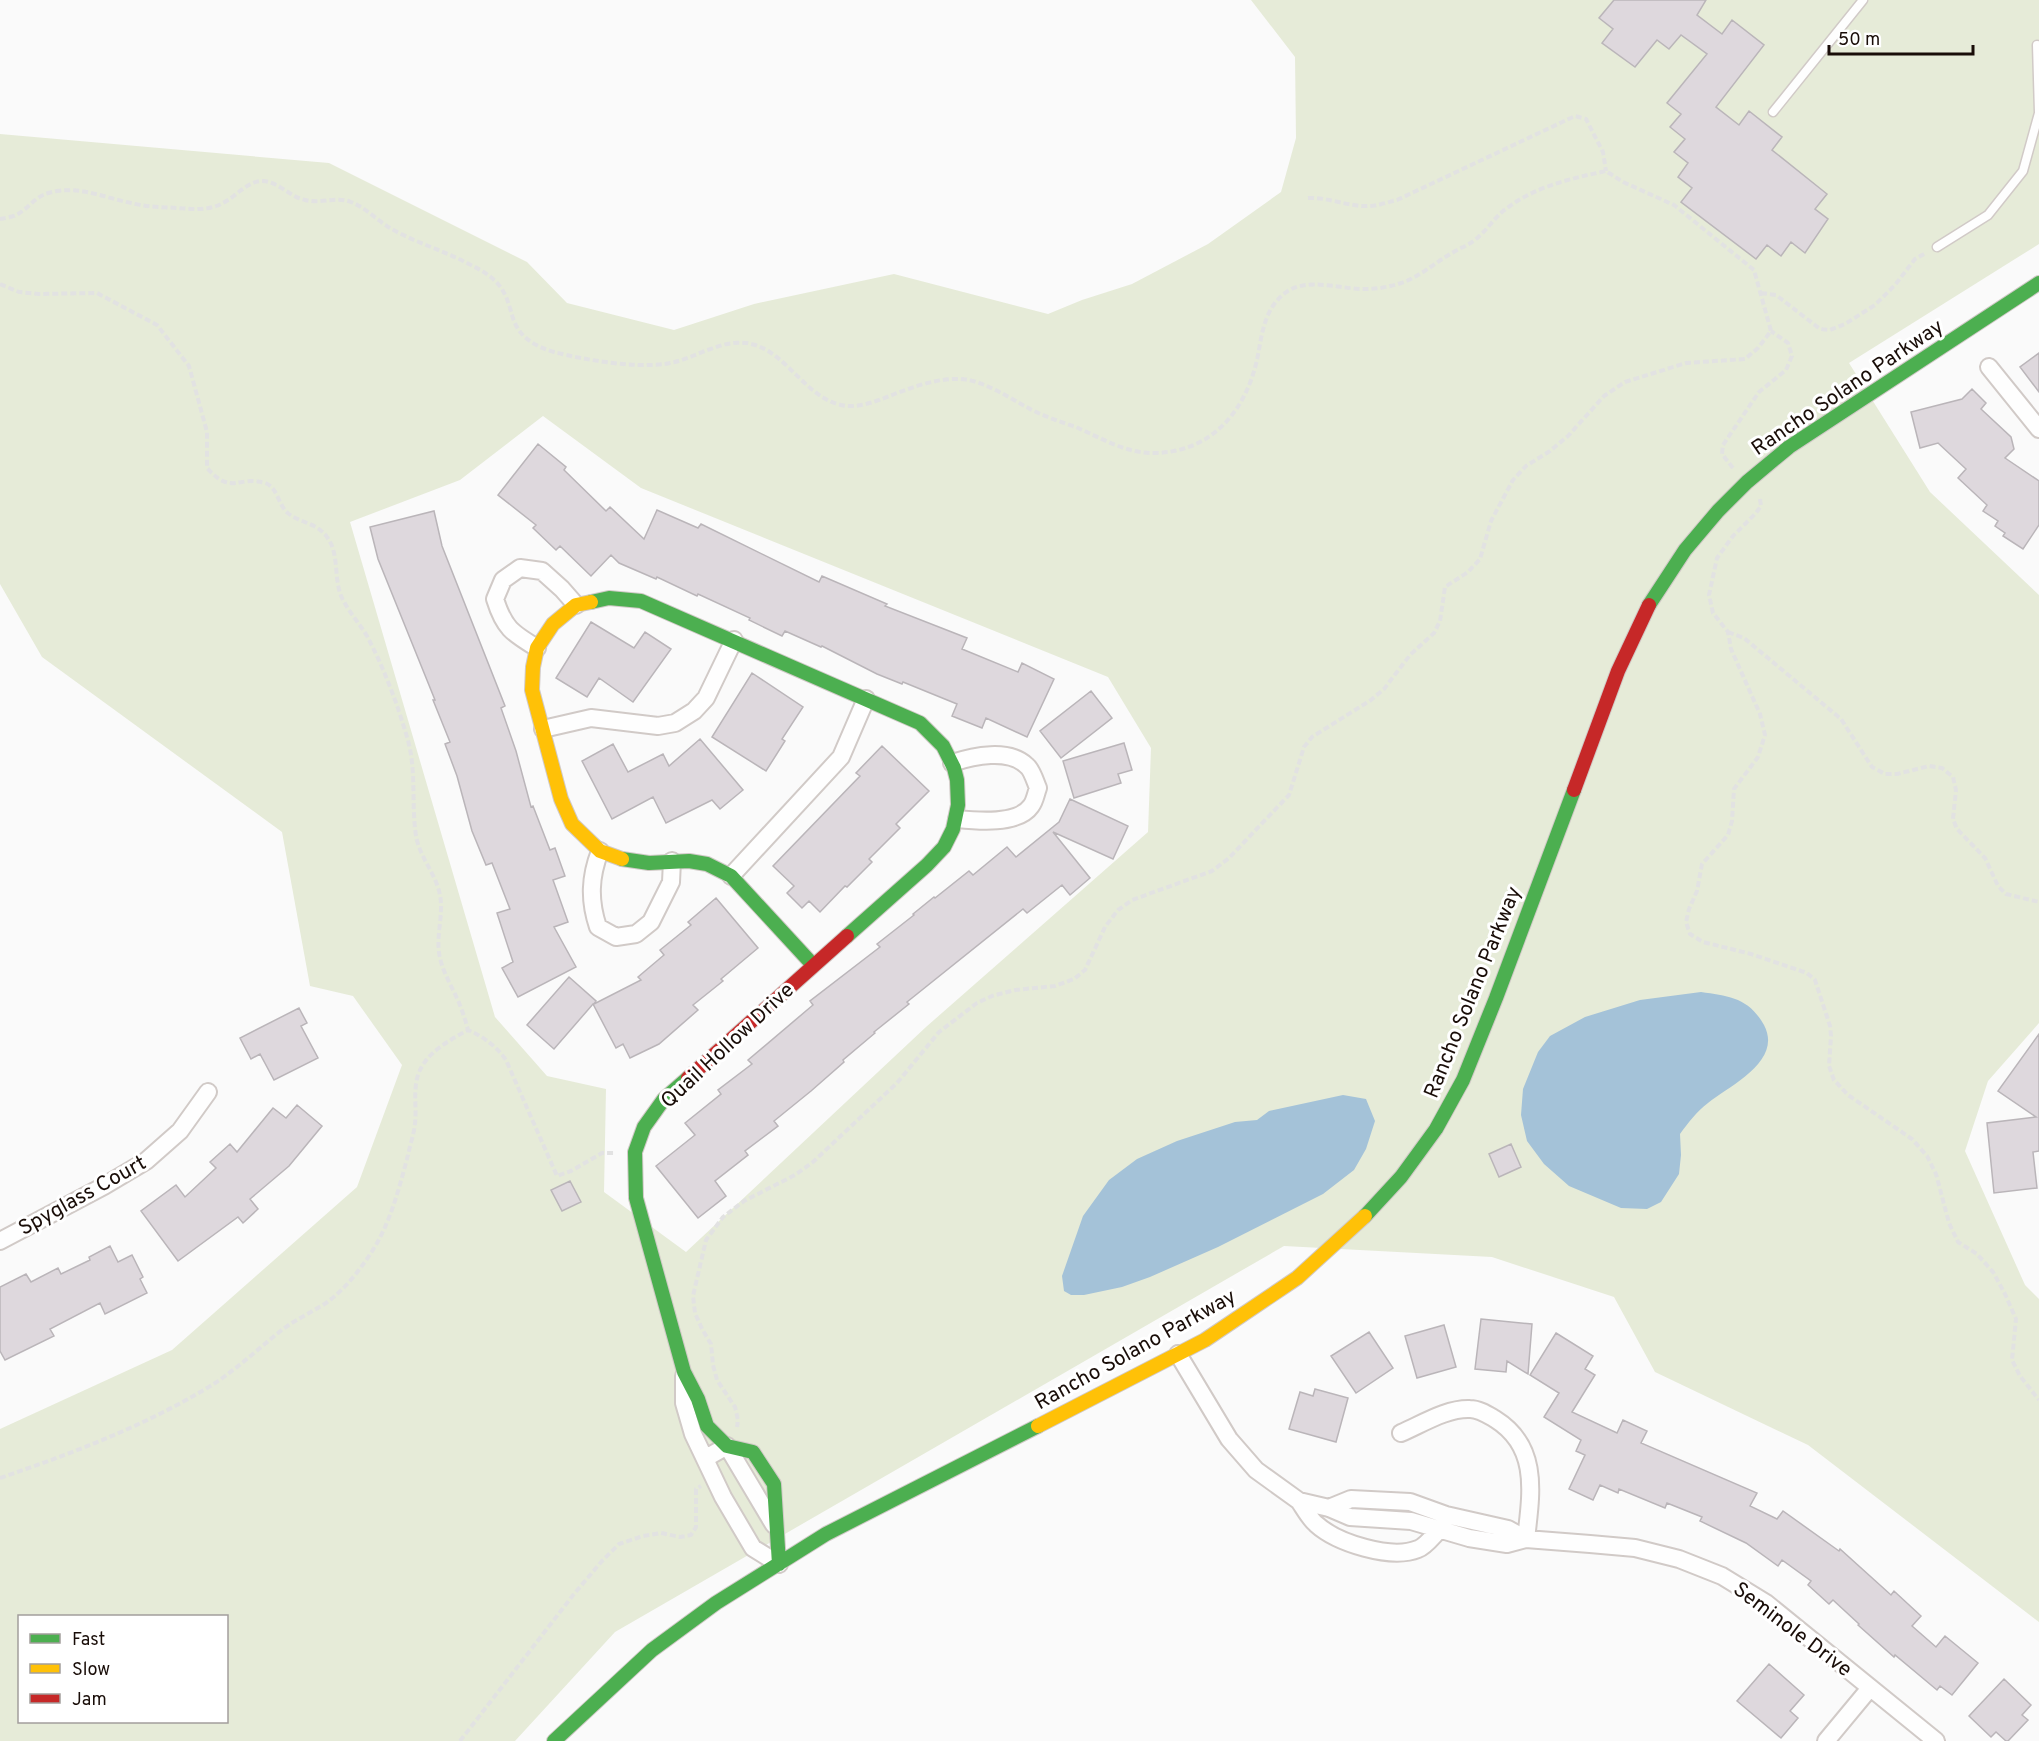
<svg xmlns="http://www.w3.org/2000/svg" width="2039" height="1741" viewBox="0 0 2039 1741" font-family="Overpass,sans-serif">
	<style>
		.green { fill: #e6ebd8; fill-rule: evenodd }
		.water { fill: #a4c2d8 }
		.building { fill: #ded8dd; stroke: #bab5b9; stroke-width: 1.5 }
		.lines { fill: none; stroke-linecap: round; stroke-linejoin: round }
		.lane-casing { stroke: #d1cac7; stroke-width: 11 }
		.street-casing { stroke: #d1cac7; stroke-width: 20 }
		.fast-casing { stroke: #d1cac7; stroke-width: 16 }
		.slow-casing { stroke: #d1cac7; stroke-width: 16 }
		.jam-casing { stroke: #d1cac7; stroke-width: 16 }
		.path { stroke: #e2e2e2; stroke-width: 4; stroke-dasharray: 6 3; stroke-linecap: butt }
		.lane { stroke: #fefefe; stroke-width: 8 }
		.street { stroke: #fefefe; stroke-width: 16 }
		.fast { stroke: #4caf50; stroke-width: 14 }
		.slow { stroke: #ffc107; stroke-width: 14 }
		.jam { stroke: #c62828; stroke-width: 14 }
		.labels { text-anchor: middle; stroke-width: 6; stroke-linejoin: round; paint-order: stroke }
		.street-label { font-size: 21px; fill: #190d08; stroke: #fff }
	</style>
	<rect width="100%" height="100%" fill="#fafafa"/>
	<path class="green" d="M1251,0H2039V244L1849,363L1930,492L2039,595V1023L1988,1081L1965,1151L2025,1285L2039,1299V1622L1808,1445L1655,1372L1614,1297L1492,1257L1284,1246L615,1632L515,1741H0V1429L172,1350L357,1187L402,1065L353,996L310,986L282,832L42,657L0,584V134L329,163L527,262L567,303L674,330L754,304L894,274L1048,314L1082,300L1132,284L1208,244L1281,192L1296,138L1295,57ZM543,416L641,488L1108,677L1151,748L1148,832L926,1027L686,1252L604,1192L606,1089L547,1076L495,1017L350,522L460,480ZM20,1616H226V1722H20Z"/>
	<path class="water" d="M1701,992C1729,996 1749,998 1764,1025C1783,1061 1731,1085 1708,1103C1697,1111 1688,1123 1680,1134L1681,1155L1679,1174L1661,1202L1647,1209L1621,1208L1569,1186L1544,1164L1527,1141L1521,1115L1523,1089L1538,1052L1550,1036L1585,1017L1640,1000Z
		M1343,1095L1366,1099L1375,1121L1366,1149L1354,1170L1323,1194L1218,1247L1150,1277L1122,1287L1084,1295H1071L1064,1291L1062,1276L1083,1216L1109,1180L1137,1159L1177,1141L1235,1122L1257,1120L1269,1111Z"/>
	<path class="building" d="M1614,0H1706L1697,15L1722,34L1732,20L1764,45L1716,107L1739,125L1749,111L1782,137L1772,150L1827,194L1815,209L1828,219L1805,253L1791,242L1781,256L1767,245L1756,259L1681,202L1692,188L1678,177L1688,163L1674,152L1685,139L1670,127L1681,114L1667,103L1707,54L1681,35L1669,49L1657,40L1635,67L1602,43L1613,29L1599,18Z
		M2039,353V392L2020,367Z
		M1972,389L1986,403L1981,409L2011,437L2014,449L2005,458L2039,481V525L2023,549L2003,536L2005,533L1995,526L1998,521L1983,511L1987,505L1958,478L1966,469L1938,443L1920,448L1911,412L1962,399Z
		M538,444L566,467L564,470L606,511L610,507L644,539L657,510L698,528L701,524L819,582L822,576L887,604L885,606L967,638L962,649L1018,672L1022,663L1054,679L1027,737L986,718L982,728L952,716L957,704L903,682L902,684L877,674L822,646L821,647L785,631L782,636L749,620L750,618L698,594L697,596L657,577L656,579L619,563L611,555L591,576L560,546L556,550L533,528L536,525L498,495Z
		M434,511L442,546L505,706L501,708L516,751L531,807L533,806L550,850L555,848L565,876L553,880L568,922L554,927L576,967L518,997L502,968L513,962L497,913L510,909L492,863L486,865L472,831L457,776L445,744L450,742L433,700H435L378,559L370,527Z
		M591,622L634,648L645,632L671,649L633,702L599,678L587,697L556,678Z
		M752,673L803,707L782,739L785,741L766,771L712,737Z
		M1091,691L1112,718L1061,758L1040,731Z
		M700,739L743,790L720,809L712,800L666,823L653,797L612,819L582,761L613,744L628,772L663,754L669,766Z
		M1124,743L1132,770L1118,774L1121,783L1074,798L1063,761Z
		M882,746L929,791L896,824L900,828L869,859L872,862L847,887L845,886L820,912L809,901L802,908L787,893L794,886L773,866L860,776L856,773Z
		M1070,799L1128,826L1113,859L1053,832L1090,878L1070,895L1062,885L1027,913L1023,909L907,1002L909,1004L874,1032L875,1033L843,1060L844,1062L811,1091L774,1121L778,1126L745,1151L748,1155L715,1181L726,1196L698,1218L656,1166L695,1135L685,1123L721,1094L718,1090L752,1064L748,1060L813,1005L810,1001L880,947L877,944L914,915L913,914L934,897L935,898L969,871L973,875L1007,847L1016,857L1059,822Z
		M716,898L758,948L721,979L723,981L693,1005L698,1010L659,1044L630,1058L623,1044L616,1048L593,1004L554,1049L527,1025L569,977L596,1001L594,1004L641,980L638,977L664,955L660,950L691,925L688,922Z
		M299,1008L307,1023L301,1026L318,1058L274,1080L260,1054L251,1059L240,1038Z
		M2039,1034V1151L2033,1152L2037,1188L1994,1193L1987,1123L2036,1117L1998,1091Z
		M297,1105L322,1126L289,1166L250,1199L258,1209L243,1223L238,1217L178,1261L141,1211L176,1185L185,1197L216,1168L210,1162L230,1144L237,1152L273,1108L286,1118Z
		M1511,1144L1521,1167L1499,1177L1489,1154Z
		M570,1181L581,1202L562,1211L551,1190Z
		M110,1246L118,1262L132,1255L143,1277L140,1279L147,1293L105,1314L100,1303L50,1329L54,1336L5,1360L0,1351V1287L26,1274L31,1282L58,1268L61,1274L90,1260L89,1257Z
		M1481,1319L1532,1324L1528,1374L1507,1361L1506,1372L1475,1369Z
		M1444,1325L1456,1367L1417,1378L1405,1336Z
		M1369,1332L1393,1368L1356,1393L1331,1356Z
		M1556,1333L1593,1356L1585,1369L1595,1375L1572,1412L1617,1433L1623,1420L1647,1431L1641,1443L1757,1493L1750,1506L1777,1519L1783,1511L1839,1551L1840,1549L1891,1595L1894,1591L1921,1616L1912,1626L1936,1647L1945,1636L1978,1663L1952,1695L1940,1686L1937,1690L1895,1655L1894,1657L1858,1625L1859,1624L1833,1600L1829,1604L1808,1585L1811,1581L1782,1560L1778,1566L1746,1543L1700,1521L1702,1517L1667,1503L1665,1508L1619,1489L1618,1493L1600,1485L1593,1500L1569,1489L1585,1455L1576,1451L1581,1440L1544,1417L1559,1393L1530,1375Z
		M1315,1389L1348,1398L1336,1442L1289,1429L1300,1392L1313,1396Z
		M1769,1664L1804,1695L1790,1711L1798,1718L1781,1738L1737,1701Z
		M2004,1679L2031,1705L2022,1715L2028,1720L2008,1741H2006L1996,1732L1991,1737L1969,1716Z"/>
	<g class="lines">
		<defs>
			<path id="lane" d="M1773,112L1863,0
				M1937,247L1988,215L2023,171L2039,113L2037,45"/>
			<path id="street" d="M1989,367L2039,429
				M537,648C512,633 504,628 495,599L503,580L520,568L542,571L562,589L576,605
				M543,729L591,718L658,726L675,723L694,711L706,698L734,640
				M952,763C973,756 1009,748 1027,766C1032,770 1035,781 1038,788C1036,793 1035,801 1031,806C1018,825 977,821 957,819
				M600,851C590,877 589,900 598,927L616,937L636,934L651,922L671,882L672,861
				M731,876L841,757L866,699
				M0,1241L104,1186L146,1161L180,1131L208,1092
				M1178,1354L1229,1439L1256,1470L1299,1501L1329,1508L1350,1517L1411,1521L1469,1538L1507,1544L1526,1539L1590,1544L1635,1548L1679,1559L1722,1576L1766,1603L1936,1741
				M684,1376V1403L693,1434L723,1497L753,1548L779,1564
				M1401,1433C1422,1424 1447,1408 1470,1409C1479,1409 1488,1415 1495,1419C1540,1447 1531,1494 1526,1539
				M706,1458L727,1446L774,1525
				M1299,1501C1304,1508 1309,1518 1316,1524C1337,1543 1391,1560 1418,1549C1426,1546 1433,1536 1439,1530
				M1329,1508L1351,1499L1410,1502L1446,1515L1508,1529L1526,1539
				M1826,1741L1870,1688"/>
			<path id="fast" d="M591,602L609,598L641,601L920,723L943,746L954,768L957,780L958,805L953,829L944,847L927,865L847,936
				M1649,605L1685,550L1718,511L1747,482L1789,447L2039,283
				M622,859L649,863L689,861L707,864L731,876L813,965
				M688,1078L664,1099L644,1127L635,1152L636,1198L684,1372L698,1399L707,1426L727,1446L753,1452L774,1484L779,1564
				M1365,1216L1401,1177L1436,1129L1463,1080L1496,998L1574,790
				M554,1741L652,1650L716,1603L826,1534L1038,1426"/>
			<path id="slow" d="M591,602L576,605L553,624L537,648L533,667L532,690L561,799L572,824L600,851L622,859
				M1038,1426L1205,1340L1297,1278L1365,1216"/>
			<path id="jam" d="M1574,790L1618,671L1649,605
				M688,1078L847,936"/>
		</defs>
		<use href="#lane" class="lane-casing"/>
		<use href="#street" class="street-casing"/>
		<use href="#fast" class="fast-casing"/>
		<use href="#slow" class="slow-casing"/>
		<use href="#jam" class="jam-casing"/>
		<path class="path" d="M1308,198C1329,197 1348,207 1369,206C1378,206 1388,202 1397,200L1575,116L1586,119L1603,152L1606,171
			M0,219C5,218 13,217 18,214C34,204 34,195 57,191C83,187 106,198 131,203C146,207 162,207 177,208C193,209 209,211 223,203C237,196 247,181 263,181C279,182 290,197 305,200C321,204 336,196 351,202C366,208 377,220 390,228C414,242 442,250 467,263C481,270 495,277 503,291C508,299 510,309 513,318C519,337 534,346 554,352C585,360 633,368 665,364C695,360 724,335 755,345C790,356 808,402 847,406C862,407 877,401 892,395C915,386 948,374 973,381C994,387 1013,400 1032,410C1046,417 1061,422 1076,427C1101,438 1127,454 1155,453C1211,452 1245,412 1257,360C1262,336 1263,310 1285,293C1307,276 1342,290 1367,289C1379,289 1393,286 1404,282C1422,275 1436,262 1452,253C1460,248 1469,245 1476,239C1486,231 1493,220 1502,212C1532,187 1569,179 1606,171L1623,182L1674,205L1754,270L1771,331L1758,348L1745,359L1686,363L1625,382L1604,396L1568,436L1550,451L1526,466L1513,480L1491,521L1480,559L1468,572L1445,587L1440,621L1434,633L1410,655L1384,689L1371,700L1312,737L1304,747L1289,795L1229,858L1212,871L1132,900L1118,910L1105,927L1085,970L1074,979L1055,986L1015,990L992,996L977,1003L939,1032L897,1083L813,1162L795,1175L744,1201L723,1217L706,1240L693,1296L695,1313L702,1329L711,1344L713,1365L717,1380L735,1407L738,1420L737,1427
			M0,284L19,292L38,294L97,293L157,325L189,366L207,432V468C232,496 238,475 265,483C278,487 278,506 289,514C301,523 317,523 327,537C340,554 333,579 342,598C349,612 359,623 367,636C384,668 397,703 407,737C417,770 411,803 416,836C420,858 436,874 440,895C444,915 435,937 440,958C444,976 455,991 461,1008C464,1015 466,1023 468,1030
			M1761,293L1776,295L1820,329L1830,330L1845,324L1875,305L1895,285L1915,259L1926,253
			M1733,468L1722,454L1723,445L1759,392L1786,370L1792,356L1788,343L1771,331
			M1760,499L1761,506L1756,513L1733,536L1717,558L1709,595L1713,613L1728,632L1731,649L1760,714L1765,735L1758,757L1734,789L1732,821L1728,835L1702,864L1697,891L1689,909L1686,922L1690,934L1703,942L1751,954L1807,973L1815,980L1830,1026L1831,1036L1829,1066L1834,1080L1848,1095L1912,1139L1927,1156L1936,1174L1949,1223L1958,1242L1977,1254L1993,1272L2005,1294L2016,1319L2012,1360L2020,1376L2039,1400
			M1728,632L1744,638L1841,719L1872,767L1885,774H1897L1929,766L1942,768L1953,777L1956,790L1953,819L1957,829L1985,858L1998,886L2006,894L2039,902
			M0,1478C73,1453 145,1426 212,1385C237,1369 259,1348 283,1329C297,1319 312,1312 326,1303C346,1289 363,1266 376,1245C392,1217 400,1185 408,1155C410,1145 414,1134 415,1124C417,1106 412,1087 420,1070C429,1051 450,1040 468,1030C484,1037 496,1046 506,1060L557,1176L571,1171L602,1153H616
			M460,1741L574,1594L602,1561L619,1544L643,1536L661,1533L680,1537L691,1535L696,1527V1489L701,1486"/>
		<use href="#lane" class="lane"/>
		<use href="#street" class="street"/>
		<use href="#fast" class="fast"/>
		<use href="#slow" class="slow"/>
		<use href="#jam" class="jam"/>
	</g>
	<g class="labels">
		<g class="street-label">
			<text transform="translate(1847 387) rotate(-34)" y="7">Rancho Solano Parkway</text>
			<text transform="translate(1472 992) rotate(-68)" y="7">Rancho Solano Parkway</text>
			<text transform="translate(727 1045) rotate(-43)" y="7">Quail Hollow Drive</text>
			<text transform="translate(82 1195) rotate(-29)" y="7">Spyglass Court</text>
			<text transform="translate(1135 1349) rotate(-29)" y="7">Rancho Solano Parkway</text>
			<text transform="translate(1793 1629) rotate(37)" y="7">Seminole Drive</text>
		</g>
	</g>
	<rect x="18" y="1615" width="210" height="108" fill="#ffffff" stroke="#a39e9c" stroke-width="1.5"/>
	<rect x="30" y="1634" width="30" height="9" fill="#4caf50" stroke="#a39e9c" stroke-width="1.5"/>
	<text x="72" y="1645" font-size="18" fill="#190d08">Fast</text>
	<rect x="30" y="1664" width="30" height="9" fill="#ffc107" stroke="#a39e9c" stroke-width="1.5"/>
	<text x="72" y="1675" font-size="18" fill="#190d08">Slow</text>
	<rect x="30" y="1694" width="30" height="9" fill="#c62828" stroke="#a39e9c" stroke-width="1.5"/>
	<text x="72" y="1705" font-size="18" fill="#190d08">Jam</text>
	<path d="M1829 45v9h144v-9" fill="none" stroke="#190d08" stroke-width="3"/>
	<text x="1838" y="45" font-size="18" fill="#190d08" stroke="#ffffff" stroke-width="4.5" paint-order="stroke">50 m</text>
</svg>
